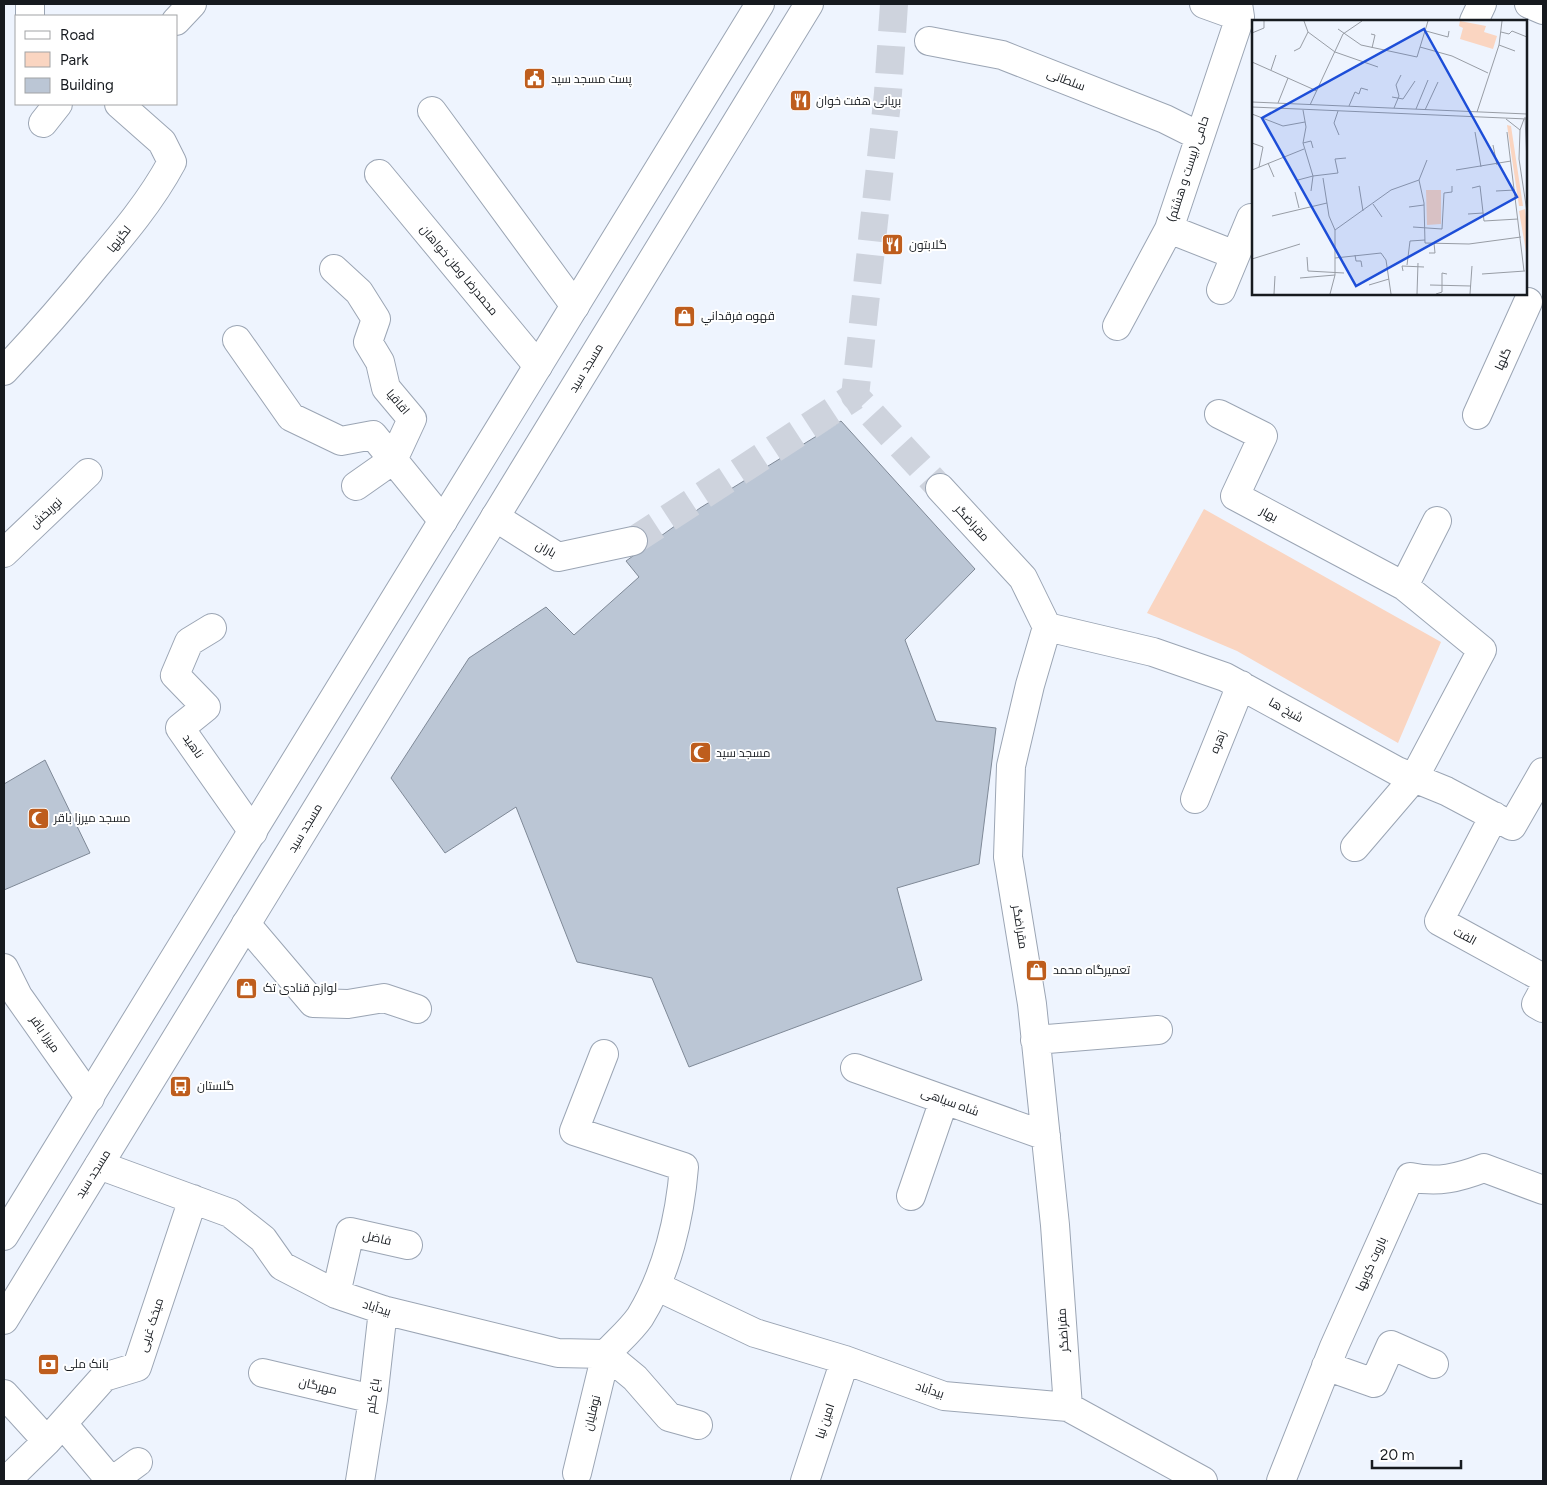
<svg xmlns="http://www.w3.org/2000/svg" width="1547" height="1485" viewBox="0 0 1547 1485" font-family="Figtree,Cairo,sans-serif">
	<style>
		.green { fill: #fad5c1 }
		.building { fill: #bbc6d5; stroke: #7f8997 }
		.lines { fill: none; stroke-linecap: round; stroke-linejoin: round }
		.minor-tunnel { stroke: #ced3dd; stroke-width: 28; stroke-dasharray: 28 14; stroke-linecap: butt }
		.minor-casing { stroke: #9ba5b4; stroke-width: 30 }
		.major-casing { stroke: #9ba5b4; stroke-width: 30 }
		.minor { stroke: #fff; stroke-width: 28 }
		.major { stroke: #fff; stroke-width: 28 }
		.labels { text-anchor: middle; stroke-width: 4; stroke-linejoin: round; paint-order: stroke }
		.poi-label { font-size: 12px; fill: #161a1f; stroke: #fff; text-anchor: start }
		.street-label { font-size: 12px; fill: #161a1f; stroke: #fff }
		.inset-road { fill: none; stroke: #989da5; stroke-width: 1 }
		.view { fill: #1d4ed8; fill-opacity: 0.15; stroke: #1d4ed8; stroke-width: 2.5 }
		.inset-edge { fill: none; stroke: #161a1f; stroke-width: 2.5 }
	</style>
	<rect width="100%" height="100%" fill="#eef4fe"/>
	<path class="green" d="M1204,509L1441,642L1398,743L1237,651L1147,613Z"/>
	<path class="building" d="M841,421L975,569L905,640L936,721L996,728L979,864L897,888L922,980L689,1067L652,978L577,962L516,807L445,853L391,778L469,658L546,607L574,635L639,577L626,561L700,508Z
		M45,760L90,853L4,890V784Z"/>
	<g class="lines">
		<path class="minor-tunnel" d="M894,4L888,93L855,396L940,488
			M633,541L855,396"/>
		<defs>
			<path id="minor" d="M30,4V16
				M1204,4L1240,17
				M1529,4L1543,10
				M176,21L192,4
				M1474,21L1482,4
				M929,41L1002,55L1165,119L1199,136
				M432,111L575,306
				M43,123L58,104
				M379,174L538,366
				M1169,229L1235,255
				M334,269L359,292L376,319L368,342L380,362L386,388L412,419L393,460L356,486
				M1221,290L1251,218
				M1117,326L1169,229L1240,17L1238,4
				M237,340L291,417L341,441L373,435L443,521
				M4,371C36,337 66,303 95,267C123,234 151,201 172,162L162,142L119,104
				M1219,414L1263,436L1235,496L1404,586L1482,650L1414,778L1355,847
				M1477,415L1528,302
				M940,488L1023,578L1047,627L1030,685L1011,766L1008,857L1032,1004L1055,1225L1068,1407
				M495,517L558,557L633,541
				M4,553L88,473
				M1404,586L1437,521
				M1047,627L1153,652L1225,677L1397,771L1446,791L1512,826L1543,772
				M212,628L189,642L175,675L206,707L180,728L253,832
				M1195,799L1241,685
				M1494,816L1439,921L1543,978
				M246,924L313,1003L348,1004L384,998L417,1009
				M4,968L18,996L90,1098
				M1543,991L1536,1004L1543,1008
				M1035,1040L1158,1030
				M855,1068L1046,1136
				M99,1165L230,1213L263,1239L282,1266L336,1294L383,1310L558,1353L606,1354C617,1342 631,1330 640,1317C667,1273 680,1217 684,1167L574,1131L604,1054
				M911,1196L944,1100
				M656,1286L755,1333L845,1360L944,1396L1068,1407L1203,1481
				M336,1294L350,1232L408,1245
				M1326,1366L1374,1383L1391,1345L1434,1364
				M263,1373L373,1399
				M4,1394L47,1441
				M63,1424L111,1481
				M577,1473L606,1354L635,1378L669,1417L698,1425
				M6,1481L47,1441L104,1377L137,1367L193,1199
				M112,1481L138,1462
				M360,1481L373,1399L383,1310
				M805,1481L845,1360
				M1281,1481L1334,1347L1410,1177C1438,1183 1458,1178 1484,1168L1543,1190"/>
			<path id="major" d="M4,1236L760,4
				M4,1320L809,4"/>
		</defs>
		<use href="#minor" class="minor-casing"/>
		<use href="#major" class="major-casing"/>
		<use href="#minor" class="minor"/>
		<use href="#major" class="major"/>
	</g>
	<defs>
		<symbol id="civic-square" viewBox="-11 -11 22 22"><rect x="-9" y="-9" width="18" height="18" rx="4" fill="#be5d1d" stroke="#fff"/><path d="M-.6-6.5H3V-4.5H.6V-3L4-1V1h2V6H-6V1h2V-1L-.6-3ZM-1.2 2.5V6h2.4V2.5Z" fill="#fff"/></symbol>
		<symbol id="restaurant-square" viewBox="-11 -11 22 22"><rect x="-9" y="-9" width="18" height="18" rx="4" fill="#be5d1d" stroke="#fff"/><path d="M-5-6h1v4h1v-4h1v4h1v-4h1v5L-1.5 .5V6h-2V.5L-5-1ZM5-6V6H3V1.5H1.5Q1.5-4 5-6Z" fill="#fff"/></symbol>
		<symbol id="shop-square" viewBox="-11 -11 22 22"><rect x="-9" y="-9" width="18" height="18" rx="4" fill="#be5d1d" stroke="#fff"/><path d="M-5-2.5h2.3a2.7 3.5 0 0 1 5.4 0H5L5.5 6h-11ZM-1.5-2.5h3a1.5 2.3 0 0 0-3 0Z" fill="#fff"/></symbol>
		<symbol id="mosque-square" viewBox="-11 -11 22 22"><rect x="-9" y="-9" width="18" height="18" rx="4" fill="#be5d1d" stroke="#fff"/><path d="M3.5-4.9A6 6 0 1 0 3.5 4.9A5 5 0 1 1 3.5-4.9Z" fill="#fff"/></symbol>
		<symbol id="bus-square" viewBox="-11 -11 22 22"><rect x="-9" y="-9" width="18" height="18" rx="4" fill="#be5d1d" stroke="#fff"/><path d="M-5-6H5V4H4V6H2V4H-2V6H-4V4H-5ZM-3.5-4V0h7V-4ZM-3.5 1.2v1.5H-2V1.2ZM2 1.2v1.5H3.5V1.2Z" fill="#fff"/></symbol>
		<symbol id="bank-square" viewBox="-11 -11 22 22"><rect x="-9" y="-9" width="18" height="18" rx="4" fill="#be5d1d" stroke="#fff"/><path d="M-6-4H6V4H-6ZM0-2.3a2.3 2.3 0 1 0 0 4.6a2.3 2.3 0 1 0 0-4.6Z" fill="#fff"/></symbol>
	</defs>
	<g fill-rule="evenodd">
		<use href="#civic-square" x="522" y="66" width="25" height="25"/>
		<use href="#restaurant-square" x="788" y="88" width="25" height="25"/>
		<use href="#restaurant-square" x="880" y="232" width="25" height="25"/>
		<use href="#shop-square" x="672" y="304" width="25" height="25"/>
		<use href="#mosque-square" x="688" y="740" width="25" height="25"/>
		<use href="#mosque-square" x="26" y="806" width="25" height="25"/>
		<use href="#shop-square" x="1024" y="958" width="25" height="25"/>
		<use href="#shop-square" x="234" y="976" width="25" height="25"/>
		<use href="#bus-square" x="168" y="1074" width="25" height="25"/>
		<use href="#bank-square" x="36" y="1352" width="25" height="25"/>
	</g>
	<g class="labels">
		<g class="poi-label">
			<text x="551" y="83">پست مسجد سید</text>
			<text x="816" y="105">بریانی هفت خوان</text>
			<text x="909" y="249">گلابتون</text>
			<text x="701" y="320">قهوه فرقداني</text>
			<text x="716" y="757">مسجد سید</text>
			<text x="54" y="822">مسجد میرزا باقر</text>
			<text x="1053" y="974">تعمیرگاه محمد</text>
			<text x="263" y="992">لوازم قنادی تک</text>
			<text x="197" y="1090">گلستان</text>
			<text x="64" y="1368">بانک ملی</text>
		</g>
		<g class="street-label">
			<text transform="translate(1066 80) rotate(21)" y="4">سلطانی</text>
			<text transform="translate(1188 169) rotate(-72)" y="4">حامی (بیست و هشتم)</text>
			<text transform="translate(119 239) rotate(-51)" y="4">لگزیها</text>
			<text transform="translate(459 270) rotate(50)" y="4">محمدرضا وطن خواهان</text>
			<text transform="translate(1503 359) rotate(-66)" y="4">گلها</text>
			<text transform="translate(586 368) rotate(-59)" y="4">مسجد سید</text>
			<text transform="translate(398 402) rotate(50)" y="4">اقاقیا</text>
			<text transform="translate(46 513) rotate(-43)" y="4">نوربخش</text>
			<text transform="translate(1269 514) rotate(28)" y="4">بهار</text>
			<text transform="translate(972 523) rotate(48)" y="4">مقراضگر</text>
			<text transform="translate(546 549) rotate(29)" y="4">باران</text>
			<text transform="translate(1286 710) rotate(29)" y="4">شیخ ها</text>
			<text transform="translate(1218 742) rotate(-68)" y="4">زهره</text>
			<text transform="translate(193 746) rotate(55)" y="4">ناهید</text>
			<text transform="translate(305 828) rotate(-59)" y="4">مسجد سید</text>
			<text transform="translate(1020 927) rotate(81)" y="4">مقراضگر</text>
			<text transform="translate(1465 936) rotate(28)" y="4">الفت</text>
			<text transform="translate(45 1034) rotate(55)" y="4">میرزا باقر</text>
			<text transform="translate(950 1102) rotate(20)" y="4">شاه سیاهی</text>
			<text transform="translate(93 1174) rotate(-58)" y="4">مسجد سید</text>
			<text transform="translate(377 1238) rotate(13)" y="4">فاضل</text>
			<text transform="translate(1371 1264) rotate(-66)" y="4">باروت کوبها</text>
			<text transform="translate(377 1308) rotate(17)" y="4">بیدآباد</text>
			<text transform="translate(151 1325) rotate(-72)" y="4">میخک غربی</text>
			<text transform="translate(1063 1330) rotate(-94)" y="4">مقراضگر</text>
			<text transform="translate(318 1386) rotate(13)" y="4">مهرگان</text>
			<text transform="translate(930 1390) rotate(18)" y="4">بیدآباد</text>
			<text transform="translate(373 1396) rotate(-82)" y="4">باغ کلم</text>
			<text transform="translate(592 1413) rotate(-76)" y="4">نوفلیان</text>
			<text transform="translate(825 1421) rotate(-72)" y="4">امین نیا</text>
		</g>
	</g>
	<g transform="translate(1252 20)">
		<rect width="275" height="275" fill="#eef4fe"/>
		<path d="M208,1L234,6L232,12L245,16L241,29L208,19L211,8L207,6ZM255,105L259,106L271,186H267ZM174,170H189V204L175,205ZM273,189L275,206V238L267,191Z" fill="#fad5c1"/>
		<path class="inset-road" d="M52,1L56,12L83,32L126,47M86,9L109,25L165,37L176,1M174,11L196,17L197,11M249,12L257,14L260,11L275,17M0,13L12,8V1M119,14L123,15L120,28M247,25L263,31M168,27L200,36L236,53M42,31L48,28L56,12M0,42L65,71M19,50L24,35M140,77L151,79L163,61M0,82L275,94M26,83L36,58M58,85L91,14L110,1M97,86L103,72L107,74L109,68L116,70M0,87L275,99M142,88L147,76L144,65L149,55M164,89L176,60M51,90L54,107L51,123L61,156L86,153L83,139L94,138M173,90L186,62M86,91L82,103L87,115M225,92L247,25L250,1M0,94L31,106L53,102M273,97L275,143M254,99L268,110M272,99L268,110L267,139L275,192M223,112L229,147M255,112L272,251M0,123L11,127L7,147M51,123L59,121L61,128M241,125L245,145M16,143L22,157M0,150L52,129M204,150L259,141M71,158L77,196L83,210V255L78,274M46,160L61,156L59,171M167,160L172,183L173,223L217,224L269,217M107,166L111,191M220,168L228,166L232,201L266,199M244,171L263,170M43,172L47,188M121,184L130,197M157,187L172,185M216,194L231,193M20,196L75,183M161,207L190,209L192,173L200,172V166M83,210L139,170L167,160L175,140M177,233H183L182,223M103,235L104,241H109L110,247M55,237L56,251L92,253M83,238L129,233L134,240L139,274M0,239L48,224M155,245L158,221L173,220M151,251L150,246L172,247M230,254L273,251M48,258L83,255M117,265L137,259M178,265L219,266M22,274L23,256M165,274L166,243M184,274L190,272V253L195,254M218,274L220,246"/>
		<path class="view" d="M172,9L265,177L104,266L10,98Z"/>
		<rect width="275" height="275" class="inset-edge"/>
	</g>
	<rect width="1547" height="1485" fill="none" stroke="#161a1f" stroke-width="10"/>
	<rect x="15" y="15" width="162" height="90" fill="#ffffff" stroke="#a2a3a5"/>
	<rect x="25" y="31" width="25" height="8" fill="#ffffff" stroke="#a2a3a5"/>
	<text x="60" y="40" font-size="15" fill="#161a1f">Road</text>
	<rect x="25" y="52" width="25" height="15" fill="#fad5c1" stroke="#a2a3a5"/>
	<text x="60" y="65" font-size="15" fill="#161a1f">Park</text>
	<rect x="25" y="78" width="25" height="15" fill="#bbc6d5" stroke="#a2a3a5"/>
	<text x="60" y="90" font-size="15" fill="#161a1f">Building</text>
	<path d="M1372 1460v8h89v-8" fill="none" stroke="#161a1f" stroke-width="2.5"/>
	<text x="1380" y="1460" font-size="15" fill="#161a1f" stroke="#ffffff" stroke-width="4" paint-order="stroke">20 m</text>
</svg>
